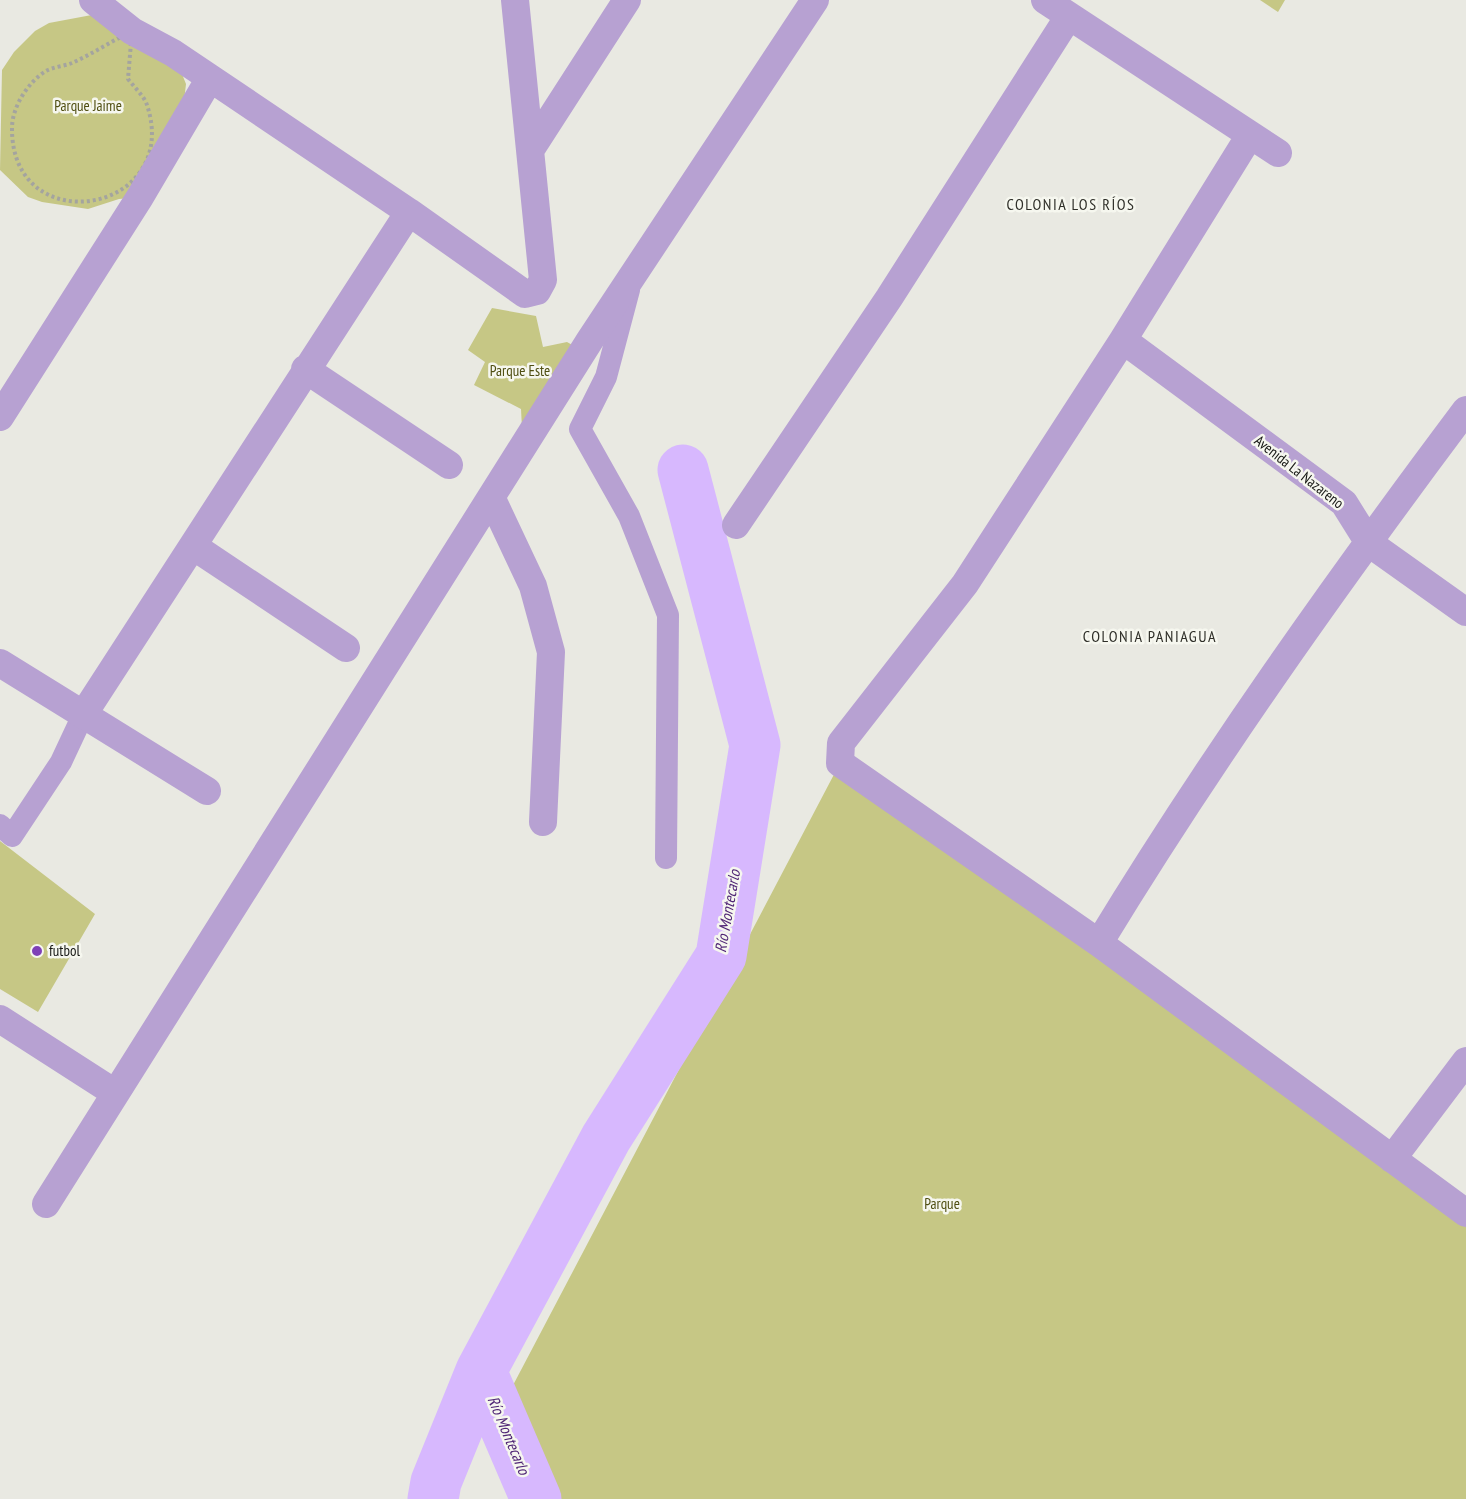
<svg xmlns="http://www.w3.org/2000/svg" width="1466" height="1499" viewBox="0 0 1466 1499" font-family="'PT Sans Narrow',sans-serif">
	<style>
		.green { fill: #c6c785 }
		.lines { fill: none; stroke-linecap: round; stroke-linejoin: round }
		.river { stroke: #d7b8fe; stroke-width: 51 }
		.path { stroke: #a4a49f; stroke-width: 4; stroke-dasharray: 3 3; stroke-linecap: butt }
		.pedestrian { stroke: #b7a1d2; stroke-width: 22 }
		.minor { stroke: #b7a1d2; stroke-width: 28 }
		.poi-dot { fill: #7f41b7; stroke: #f6f7ef; stroke-width: 2 }
		.labels { text-anchor: middle; stroke-width: 5; stroke-linejoin: round; paint-order: stroke }
		.park-label { font-size: 15px; fill: #4f4e11; stroke: #f6f7ef }
		.street-label { font-size: 15px; fill: #151613; stroke: #f6f7ef }
		.poi-label { font-size: 15px; fill: #151613; stroke: #f6f7ef; text-anchor: start }
		.neighbourhood-label { font-size: 16px; letter-spacing: 1.5px; fill: #2f2f29; stroke: #f6f7ef }
		.water-label { font-size: 16px; font-style: italic; fill: #502676; stroke: #f6f7ef }
	</style>
	<rect width="100%" height="100%" fill="#e9e9e2"/>
	<path class="green" d="M1260,0H1285L1278,12Z
		M97,14L180,69L186,84L184,101L140,197L119,199L88,209L42,202L28,197L0,170L2,70L14,52L35,31L49,23Z
		M492,308L536,316L543,347L567,342L583,351L523,448L521,409L474,385L485,362L468,350Z
		M840,763L1466,1221V1499H538L499,1412Z
		M0,841L95,914L38,1012L0,989Z"/>
	<g class="lines">
		<path class="river" d="M433,1499L436,1482L481,1371
			M536,1499L481,1371L606,1138L721,956L755,745L683,470"/>
		<path class="path" d="M132,31L128,79C134,87 144,96 147,105C183,214 11,243 12,128C12,107 28,82 46,71C53,67 64,66 72,63C92,54 112,41 132,31Z"/>
		<path class="pedestrian" d="M629,290L606,377L580,429L629,516L668,615L666,858
			M0,825L12,836L61,762L83,715"/>
		<path class="minor" d="M93,0L132,31L173,53L409,212L525,294L537,291L543,280L515,0
			M1045,0L1278,153
			M1250,135L1123,340L965,584L841,743L840,763L1099,943L1466,1213
			M531,149L627,0
			M1123,340L1344,503L1369,543L1466,612
			M305,369L449,465
			M0,417L140,197L210,78
			M492,499L533,586L551,652L543,822
			M736,525L889,298L1069,16
			M193,546L346,648
			M0,663L207,791
			M83,715L409,212
			M1099,943C1211,759 1337,582 1466,410
			M0,1019L115,1093
			M1392,1159L1466,1061
			M46,1204L590,340L815,0"/>
	</g>
	<circle class="poi-dot" cx="37" cy="951" r="6"/>
	<g class="labels">
		<g class="park-label">
			<text x="88" y="111">Parque Jaime</text>
			<text x="520" y="376">Parque Este</text>
			<text x="942" y="1209">Parque</text>
		</g>
		<g class="street-label">
			<text transform="translate(1299 472) rotate(38)" y="5">Avenida La Nazareno</text>
		</g>
		<g class="poi-label">
			<text x="49" y="956">futbol</text>
		</g>
		<g class="neighbourhood-label">
			<text x="1071" y="210">COLONIA LOS RÍOS</text>
			<text x="1150" y="642">COLONIA PANIAGUA</text>
		</g>
		<g class="water-label">
			<text transform="translate(727 911) rotate(-80)" y="6">Río Montecarlo</text>
			<text transform="translate(509 1435) rotate(67)" y="6">Río Montecarlo</text>
		</g>
	</g>
</svg>
